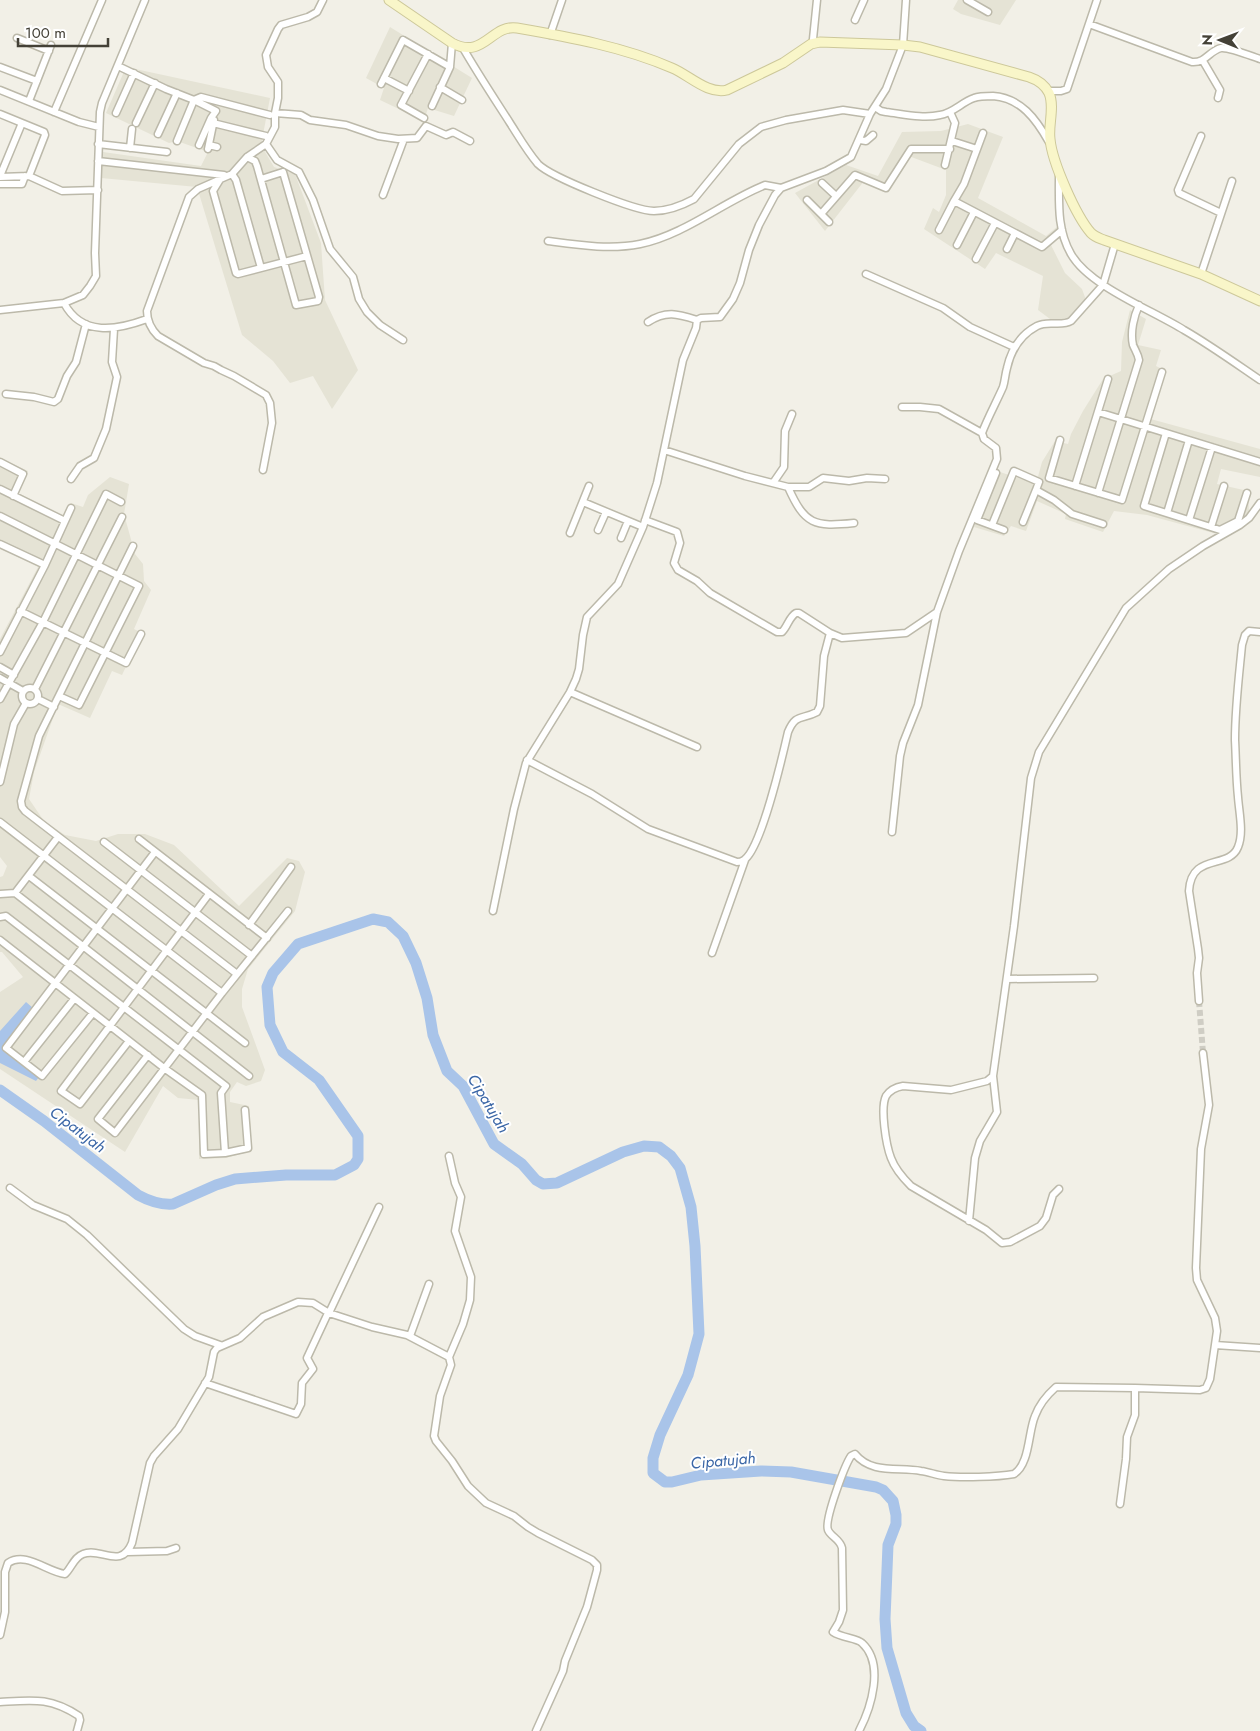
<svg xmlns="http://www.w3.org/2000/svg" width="1260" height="1731" viewBox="0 0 1260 1731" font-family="Jost,sans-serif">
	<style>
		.residential { fill: #e5e3d5 }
		.water { fill: #a9c4e9 }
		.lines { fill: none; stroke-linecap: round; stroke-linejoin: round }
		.river { stroke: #a9c4e9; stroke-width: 11 }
		.street-tunnel { stroke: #cfcdc4; stroke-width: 6; stroke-dasharray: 6 3; stroke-linecap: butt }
		.street-casing { stroke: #bcb9aa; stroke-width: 9 }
		.secondary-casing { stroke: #cdc89a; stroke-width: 11 }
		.street { stroke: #fff; stroke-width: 6 }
		.secondary { stroke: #f9f6c9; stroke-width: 9 }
		.labels { text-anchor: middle; stroke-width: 4; stroke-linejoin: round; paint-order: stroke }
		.water-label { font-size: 16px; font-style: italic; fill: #3a66a6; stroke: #fff }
	</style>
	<rect width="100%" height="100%" fill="#f2f0e7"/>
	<path class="residential" d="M958,0H1016L1000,25L961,14L953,9Z
		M390,27L472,78L454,116L428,108L424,121L380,100L384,88L366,78Z
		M126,67L270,98L261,145L274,167L295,174L321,243L325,300L358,370L332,409L313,376L290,383L273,361L242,335L197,187L101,178L103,152L201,166L208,152L177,141L169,143L106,113Z
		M968,124L1003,137L978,198L1046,236L1058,226V238L1051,245L1065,273L1082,289L1086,300L1069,320L1058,325L1038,310L1043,276L996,253L985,269L924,229L933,208L939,212L946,195V170L906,155L886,190L864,181L825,231L795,193L846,165L878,176L902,132L941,131Z
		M1130,310L1146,319L1138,345L1161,350L1156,366L1164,370L1147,418L1260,449V477L1221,469L1217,484L1248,491L1249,512L1237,524L1217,534L1147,515L1114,511L1103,532L1065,519L1066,514L1037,501L1026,531L1011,526L1004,536L974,527L997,471L1036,484L1042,462L1055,441L1068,444L1071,434L1083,411L1103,379L1121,371L1122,342Z
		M0,458L28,471L18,493L63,516L71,503L83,507L88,495L110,477L129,484L124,514L135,554L143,564L144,581L151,590L134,629L142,633L122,675L112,671L90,718L58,704L34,772L29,799L44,821L65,835L96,841L118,834H145L174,845L239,906L287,858L299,861L305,872L295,911L248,969L242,989V1007L265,1070L261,1081L246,1086L237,1082L230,1092V1102L249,1106L252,1151L226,1158L199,1159V1100L178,1098L163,1086L125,1152L0,1069V992L23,977L2,952H0V877L3,876L7,866L0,857V639L38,567L0,548Z"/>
	<path class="water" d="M26,1002L33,1008L3,1048L39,1077L36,1081L0,1063V1031Z"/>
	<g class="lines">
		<path class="river" d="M0,1090L44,1121L138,1195C149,1201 160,1205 173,1204L216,1185L235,1179L286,1175H335L354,1165L358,1159V1136L319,1080L283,1052L270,1025L267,987L273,973L298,944L373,919L388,922L403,936L416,963L427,998L433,1035L447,1071L463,1086L494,1144L522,1164L536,1180L543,1184L557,1183L623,1152L644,1146L659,1147L671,1156L680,1168L691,1207L695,1246L699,1334L688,1375L660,1435L653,1458V1473L665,1482H672L701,1475L761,1471L791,1472L876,1487L883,1490L893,1501L896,1515V1524L888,1545L885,1619L887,1648L906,1713L914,1726L921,1731"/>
		<path class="street-tunnel" d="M1199,1001L1203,1053"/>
		<defs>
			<path id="street" d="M967,0L988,12
				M855,20L864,0
				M1089,24L1192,62C1206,63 1209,51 1221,48C1229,47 1251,56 1260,59
				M550,35L562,0
				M17,38L49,51
				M814,43L813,39L817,0
				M463,48C478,74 494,98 510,123C519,137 527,151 538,164C551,177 635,211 654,211C668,211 681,206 694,199L739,144L761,127L786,120L843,110L870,114
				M1203,61L1220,90L1218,98
				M118,66L166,89L194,100L201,97L270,115
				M0,67L37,81
				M384,78L409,91
				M381,84L403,40L450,67
				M440,87L462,100
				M0,90L79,122L99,127
				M1048,91H1061L1067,89L1097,0
				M29,101L51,45
				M432,106L450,67L452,43
				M875,107L881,111L886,112C903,114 923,119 940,115C953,113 962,102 974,98C979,96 986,96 993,96C1021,98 1036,119 1049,142
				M54,112L102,0
				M116,113L134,73
				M275,113L301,115L310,120L346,125L378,136L398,139L417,138L426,126L446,135L453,132L470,141
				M0,114L44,132L45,135L29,176
				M424,118L401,105L428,54
				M136,123L155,83
				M213,123L266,136
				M158,134L177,93
				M1201,136L1178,190L1179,193L1221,213
				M860,140L866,141L873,135
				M177,141L194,100L216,111L211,118L199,145
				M952,141L977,149
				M98,144L167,152
				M266,144L277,160L299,172L313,200L330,249L353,277L359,299L367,312L380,325L403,340
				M209,145L217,147
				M130,148L132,129
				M208,149L214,120
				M247,157L255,161L257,166L296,305L318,301L319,297L283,172L261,179
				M98,161L224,175
				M945,165L955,123L950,112
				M232,174L236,180L261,268
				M0,176L22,123
				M1059,176C1059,203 1057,230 1071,254C1089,286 1152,310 1184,330C1210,345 1235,363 1260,380
				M0,177L29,176L62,191L98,190
				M221,178L213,191L236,273L238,274L307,256
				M822,183L836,196
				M0,184H22L25,176
				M383,195L404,139
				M807,200L829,222
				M954,201L964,184L983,133
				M821,214L855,175L886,188L911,149H950
				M939,230L954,201L1042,247L1062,230
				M548,241C578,245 610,250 640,244C684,235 723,202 765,185L781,188
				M957,245L974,212
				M1007,249L1015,233
				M976,259L995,223
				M866,274L943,308L970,327L1014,347
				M1201,274L1232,181
				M64,303C82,337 117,330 147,319
				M0,310L64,303L83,295L90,286L96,276L95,253L100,112L102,103L145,0
				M648,322C666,310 678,314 697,320L701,318L720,317L733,299L740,283L749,250L759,225L775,195L781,188L826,171L851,157L870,114L886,89L903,45L906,0
				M6,394L34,397L54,402L58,399L67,376L76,362L86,324
				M902,407H920L939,409L982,433
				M1098,412L1260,462
				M1166,433L1144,506L1220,530L1238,521L1247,493
				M1060,440L1049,478L1122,500L1162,372
				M664,450L745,476L788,487H809L823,478L849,481L867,478L885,479
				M0,462L23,474L13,496
				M263,470L272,423L270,403L266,395L234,376L221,370L214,366L204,363L158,336C151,329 147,321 147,311L189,197L198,189L232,174L247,157L266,144L275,127V113L278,98V82L268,67L266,55L278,29L281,25L308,17L317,12L323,0
				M996,473L977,520L1004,530
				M71,479L80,466L94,458L106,429L117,377L112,362L114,329
				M773,483L784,467L785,431L792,414
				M1075,486L1108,379
				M788,487C805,525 814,527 854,523
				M0,489L65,521
				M1098,493L1139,360C1138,354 1135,350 1133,345C1130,332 1134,316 1139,305
				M583,502L643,527
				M1167,513L1189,440
				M0,516L139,586L79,705L59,696
				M645,520L677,532L680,543L674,563L678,570L697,581L710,593L777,632H782C788,626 789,617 796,613H799L830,633L842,638L906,633L937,612
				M1189,520L1212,447
				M1023,522L1036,490
				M992,525L1014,471L1039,482L1036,490L1054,500L1072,514L1103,524
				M1211,527L1224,486
				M598,530L606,512
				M570,533L589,486
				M621,538L628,521
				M0,544L45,565
				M133,546L39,736L21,801L22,807L25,811L237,974
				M20,611L126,663L141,634
				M0,652L45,565L71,508
				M0,667L14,675
				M0,678L23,691
				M22 696a8 8 0 1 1 16 0a8 8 0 1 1-16 0Z
				M35,689L122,517
				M570,692L697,747
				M0,699L43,622L106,494L121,502
				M38,699L54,707
				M527,760L592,794L648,829L737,862C740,862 741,862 744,860C761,849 783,754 788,732C796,713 802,720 817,712L820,706L824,656L830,633
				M0,782L14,724L26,703
				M0,822L222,993
				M892,832L900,756L903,743L918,705L937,612L959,551L997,459L996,448L984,439L982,433C988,417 996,403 1003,387C1005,381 1005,375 1007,368C1011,350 1020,335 1037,326C1048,320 1061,327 1071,321L1103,285L1115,244
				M139,839L267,938
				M104,842L252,956
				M29,876L245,1043
				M15,893L58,837
				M0,894L15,893L249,1076
				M493,911L514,809L526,763L570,692L576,679L579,669L583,635L587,617L618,584L643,527L657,483L683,360L696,328L697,320
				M0,917L6,916L226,1086L221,1093L225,1153L204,1154L202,1095L164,1068L0,940
				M249,925L291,867
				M712,953L745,860
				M1007,979L1094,978
				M1199,1001L1197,973L1199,958L1198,949L1189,891C1191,852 1229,870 1238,847C1244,833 1239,812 1238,797C1236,778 1236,759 1235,740C1235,708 1239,676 1242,645L1245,635L1249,631L1260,632
				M93,1013L42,1076L6,1048L155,852
				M129,1041L80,1104L61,1091L209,894
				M148,1055L98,1119L115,1133L222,993L288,911
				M24,1062L74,999
				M225,1153L248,1148L245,1110
				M10,1188L33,1205L67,1219L87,1235L184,1329L195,1336L220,1345
				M1059,1189L1053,1195L1046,1218L1040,1226L1010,1242L1002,1243L986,1230L911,1186C903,1178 895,1169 891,1158C886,1145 880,1108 886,1096C890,1090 897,1087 903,1086L951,1090L987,1081L993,1076L1014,926L1031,778L1039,752L1126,608L1169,569L1203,546L1240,525L1249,518L1260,503
				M969,1221L975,1158L980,1141L997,1112L993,1076
				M329,1313L379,1207
				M410,1336L429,1284
				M1215,1345L1260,1348
				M449,1357L463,1324L470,1300L471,1277L455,1231L461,1197L455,1183L449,1156
				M205,1383L296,1414L301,1404L302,1383L313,1369L307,1358L328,1313
				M1120,1504L1126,1459L1127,1437L1135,1415V1388L1200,1390L1206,1388L1210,1379L1217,1331L1215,1318L1197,1280L1196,1268L1201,1149L1209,1105L1203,1053
				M128,1552L167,1551L176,1548
				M0,1635L5,1612V1572L8,1563C26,1551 47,1572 65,1574C71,1569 74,1557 83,1554C101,1547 121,1570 132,1543L150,1463L154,1456L178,1429L209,1377L214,1352L217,1348L240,1338L263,1317L298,1302L313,1303L329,1313L372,1327L407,1335L449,1357L451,1365L440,1396L434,1436L436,1441L452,1461L468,1486L486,1503L514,1516L528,1527L538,1533L592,1560L597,1565V1570L587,1607L565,1661L563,1671L536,1731
				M0,1702C33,1700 50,1697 79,1716L80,1720L77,1731
				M859,1731C871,1708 885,1664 862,1643C857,1638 842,1638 833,1632L839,1622L843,1610L842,1548C840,1539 831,1537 828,1530C824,1520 845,1465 851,1456L855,1454C871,1474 898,1467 921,1471C929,1472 936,1475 944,1476C961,1478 997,1477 1014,1474C1030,1464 1028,1432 1035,1416C1039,1405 1047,1395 1056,1387L1135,1388"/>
			<path id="secondary" d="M389,0L452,43C484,60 491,24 517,28C569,37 624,47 672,68C689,75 708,95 727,90L783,63L811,44L820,42L903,45L920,47L1029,77C1038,80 1045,85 1049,93C1055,107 1048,125 1050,139C1052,162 1076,216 1091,233C1095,237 1099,238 1104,240L1201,274L1260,301"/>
		</defs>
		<use href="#street" class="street-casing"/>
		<use href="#secondary" class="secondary-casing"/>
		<use href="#street" class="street"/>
		<use href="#secondary" class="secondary"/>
	</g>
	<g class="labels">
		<g class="water-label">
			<text transform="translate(489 1103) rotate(59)" y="6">Cipatujah</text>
			<text transform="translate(78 1129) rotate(37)" y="6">Cipatujah</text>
			<text transform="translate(723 1460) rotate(-5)" y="6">Cipatujah</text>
		</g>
	</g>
	<g transform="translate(1220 40) rotate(271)" stroke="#ffffff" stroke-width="4" paint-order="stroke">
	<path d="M0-4L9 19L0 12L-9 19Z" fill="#444137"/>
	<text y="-8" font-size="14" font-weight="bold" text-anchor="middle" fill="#444137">N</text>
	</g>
	<path d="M18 38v8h90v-8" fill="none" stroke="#444137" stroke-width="2.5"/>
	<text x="25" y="38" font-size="15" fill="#444137" stroke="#ffffff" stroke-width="4" paint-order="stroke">100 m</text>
</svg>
